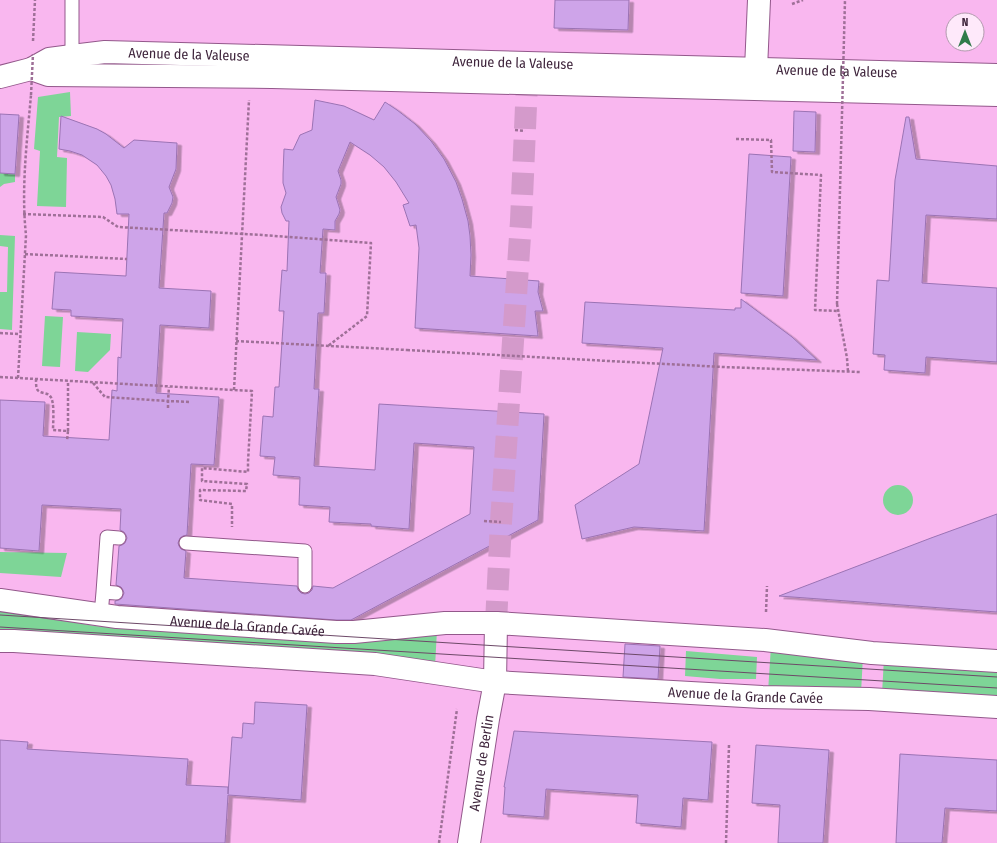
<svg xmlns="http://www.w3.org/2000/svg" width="997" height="843" viewBox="0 0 997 843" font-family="'Fira Sans Condensed',sans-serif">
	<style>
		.green { fill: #7ed597 }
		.building { fill: #cea4e9; stroke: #9b73b4; filter: url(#shadow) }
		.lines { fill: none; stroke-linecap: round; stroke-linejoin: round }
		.street-tunnel { stroke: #d49acb; stroke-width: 22; stroke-dasharray: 22 11; stroke-linecap: butt }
		.lane-casing { stroke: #93588b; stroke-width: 15 }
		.street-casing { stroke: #93588b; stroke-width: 24 }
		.secondary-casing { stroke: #93588b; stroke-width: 24 }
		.path { stroke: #9f7098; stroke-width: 2.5; stroke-dasharray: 3 2; stroke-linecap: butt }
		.lane { stroke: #fff; stroke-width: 13 }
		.street { stroke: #fff; stroke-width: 22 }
		.secondary { stroke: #fff; stroke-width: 22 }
		.tram { stroke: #6d4968; stroke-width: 1 }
		.path-bridge { stroke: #9f7098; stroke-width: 2.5; stroke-dasharray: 3 2; stroke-linecap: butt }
		.labels { text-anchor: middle; stroke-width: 3; stroke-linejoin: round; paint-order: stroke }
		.street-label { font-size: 14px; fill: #3f253c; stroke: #fee9fa }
	</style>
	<defs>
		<filter id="shadow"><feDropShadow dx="4.5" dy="2.5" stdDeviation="0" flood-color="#0004"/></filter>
	</defs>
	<rect width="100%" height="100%" fill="#f9b7ef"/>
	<path class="green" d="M70,92L71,116L59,117L57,157L67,158L66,207L37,206L40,151L34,149L38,97Z
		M15,156V182L4,184L0,187V158Z
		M0,235L15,236L12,330L0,329V292H7L8,247L0,246Z
		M45,316L63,317L60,367L42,366Z
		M77,332L111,334L110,350L88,372L75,371Z
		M883 500a15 15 0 1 1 30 0a15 15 0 1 1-30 0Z
		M0,552L67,553L61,577L0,573Z
		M0,609L95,626L330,642L437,630L435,667L0,634Z
		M771,646L863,656L861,693L768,692Z
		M686,651L757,657L756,679H720L685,676Z
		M884,658L997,665V701L882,694Z"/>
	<path class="building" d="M555,0H629L628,30L554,28Z
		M315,100L344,106L374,120L385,102L397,110L415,124L431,141L444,159L456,182L462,199L468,221L470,236L471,255L470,276L539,281L538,292L543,311H535L538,336L415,328L419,248L416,225L410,226L403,205L409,203L396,182L384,167L370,155L350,142L338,171L341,180V184L336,197L340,210L339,214L335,221V230L323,229L320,273H326L324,313H318L314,389H319L314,466L375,470L379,404L544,414L538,520L351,620H336L115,604V601L119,600L122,598L124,593L123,590L121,587L116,585L119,546L122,545L125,543L127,538L126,535L124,532L120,530L121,509L42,505L39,551L0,548V400L45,402L43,436L109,440L112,390L117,391L118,357L121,358L123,319L71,316V310L52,309L55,272L126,276L129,214H117L115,199L111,185L106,176L97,165L82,155L70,151L59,149L61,116L97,129L106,134L124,148L134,140L177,143L176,169L169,187L173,197L172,203L167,213H164L159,288L211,291L209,328L160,325L156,393L219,397L214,465L191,464L187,535L183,536L180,538L178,543L179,546L181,549L186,551L184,578L297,586L298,590L301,593L305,594L309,593L312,590L313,586L333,588L470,514L474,447L414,443L409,529L371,526V524L329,522L330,507L299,505L300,477L273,475L275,457L260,456L263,416L273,417L275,387H279L284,311H279L282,270L287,271L289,221H286L282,213L281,207L286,193L283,183V174L284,149L293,150L300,135L312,130Z
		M794,111L816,112L815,152L793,151Z
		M0,114L19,115L15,174L0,173Z
		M906,117H909L916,159L997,166V219L926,215L922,283L997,288V362L926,357L925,373L884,370L885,355L873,354L877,280L889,281L895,180Z
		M749,154L791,157L783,296L741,293Z
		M741,299L792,337L817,360L714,353L704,531L634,527L582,539L575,505L639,464L663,348L582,343L585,302L735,310V308H741Z
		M997,514V612L779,596L931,538Z
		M625,644L660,646L658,679L623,677Z
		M255,702L307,705L301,800L228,795L225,843H0V740L28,742L27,749L188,759L186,785L228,787V794L232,737L242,738L243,723L254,724Z
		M514,731L712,742L708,800L683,798L681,827L636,823L638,795L546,789L544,817L503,814L505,787H504Z
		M756,745L829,750L823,843H778L780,805L752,803Z
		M900,754L997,760V811L945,808L942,843H896Z"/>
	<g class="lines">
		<path class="street-tunnel" d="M496,623L501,522L521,221L527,83"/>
		<defs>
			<path id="lane" d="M72,0V56
				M186,543L305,551V586
				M103,592L107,537L119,538
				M101,615L103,592L116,593"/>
			<path id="street" d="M756,69L759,0
				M495,682L496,623"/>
			<g id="secondary">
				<path d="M31,69L48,75L272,77L997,95"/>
				<path id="s1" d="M0,77L31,69L49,59L72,56L105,52L997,75"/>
				<path id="s2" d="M0,600L117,617L336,632H354L445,623H496L765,640L872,653L997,661"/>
				<path id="s3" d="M0,641H14L375,664L495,682L762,697L869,699L997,707"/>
				<path id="s4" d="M469,843L488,719L495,682"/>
			</g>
		</defs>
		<use href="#lane" class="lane-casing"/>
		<use href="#street" class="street-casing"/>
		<use href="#secondary" class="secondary-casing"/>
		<path class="path" d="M792,4L803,0
			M33,41L35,0
			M515,130L525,131
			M736,139L771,140L772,172L821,175L815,310L838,311
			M23,214L103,217L118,227L262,235L371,243L367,316L328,346
			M25,254L127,259
			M837,304L847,358L848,372
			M0,333L20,334
			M236,341L407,350
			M552,358L723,367L860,372
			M0,377L252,391L248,462V472L202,468V481L247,484L246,491L200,490V500L232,504V527
			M18,378L26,235C21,189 27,141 31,95
			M36,379C36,382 36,387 37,389C39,394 47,392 50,396C55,401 53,423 53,430L68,431L67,441
			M93,383L105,397L168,401L169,387
			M234,390L249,100
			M168,408V401L191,402
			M68,431V381
			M484,521L501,522
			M766,612L767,586
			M439,843L457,709
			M726,843L729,745"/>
		<use href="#lane" class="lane"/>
		<use href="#street" class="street"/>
		<use href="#secondary" class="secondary"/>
		<path class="tram" d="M0,615L997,677
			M0,627L997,688"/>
		<path class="path-bridge" d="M31,95L33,54
			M837,304L845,0
			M407,350L552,358"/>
	</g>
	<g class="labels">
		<g class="street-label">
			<text dy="5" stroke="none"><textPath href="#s1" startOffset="193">Avenue de la Valeuse</textPath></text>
			<text dy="5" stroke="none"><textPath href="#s1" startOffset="517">Avenue de la Valeuse</textPath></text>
			<text dy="5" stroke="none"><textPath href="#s1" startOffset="841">Avenue de la Valeuse</textPath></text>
			<text dy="5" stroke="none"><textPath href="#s2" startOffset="249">Avenue de la Grande Cavée</textPath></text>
			<text dy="5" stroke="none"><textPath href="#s3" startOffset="748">Avenue de la Grande Cavée</textPath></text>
			<text dy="5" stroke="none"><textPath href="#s4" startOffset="81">Avenue de Berlin</textPath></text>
		</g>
	</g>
	<g transform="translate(965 32)"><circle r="19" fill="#fee9fa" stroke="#b29bae"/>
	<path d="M0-3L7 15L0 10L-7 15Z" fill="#307b4a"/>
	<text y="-6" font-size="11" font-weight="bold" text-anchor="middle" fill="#3f253c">N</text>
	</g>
</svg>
